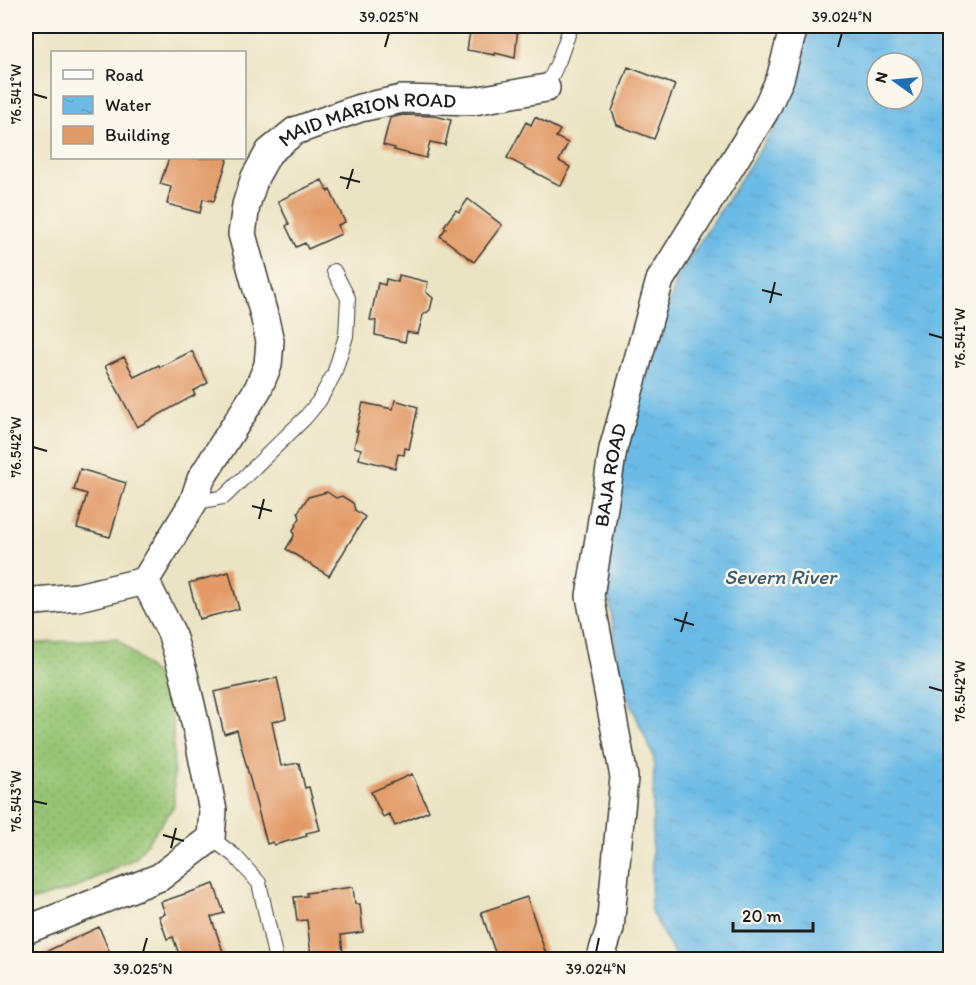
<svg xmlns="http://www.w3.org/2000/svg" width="976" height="985" viewBox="0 0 976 985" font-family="Itim,sans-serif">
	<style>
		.grass { fill: url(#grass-dots); stroke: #5a7048; stroke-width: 1.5 }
		.water { fill: url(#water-ripples); stroke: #446c81; stroke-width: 1.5; fill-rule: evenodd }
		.building { fill: #e29a66 }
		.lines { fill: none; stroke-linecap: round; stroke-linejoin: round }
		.lane-casing { stroke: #3b3a35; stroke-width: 16 }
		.street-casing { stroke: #3b3a35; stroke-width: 30 }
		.lane { stroke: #fff; stroke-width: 14 }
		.street { stroke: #fff; stroke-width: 27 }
		.ticks { fill: none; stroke: #1c1c1c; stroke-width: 2 }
		.labels { text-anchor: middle; stroke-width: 5; stroke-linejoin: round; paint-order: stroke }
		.street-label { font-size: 20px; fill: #1c1c1c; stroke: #fbf7ec }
		.water-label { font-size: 21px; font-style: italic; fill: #3c5c6d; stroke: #fbf7ec }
		.neatline { fill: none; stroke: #1c1c1c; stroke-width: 2 }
		.ticks-label { font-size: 15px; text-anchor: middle; fill: #1c1c1c }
	</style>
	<defs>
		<pattern id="grass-dots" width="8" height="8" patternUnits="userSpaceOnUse" patternTransform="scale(1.5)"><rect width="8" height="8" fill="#97c574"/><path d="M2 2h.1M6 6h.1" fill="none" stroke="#82a964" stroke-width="1.8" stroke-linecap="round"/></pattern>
		<pattern id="water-ripples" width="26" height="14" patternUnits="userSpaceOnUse" patternTransform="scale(1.5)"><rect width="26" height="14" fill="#6cbbe6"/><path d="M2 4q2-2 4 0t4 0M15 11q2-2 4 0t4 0" fill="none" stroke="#5da0c5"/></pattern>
	</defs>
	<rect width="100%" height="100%" fill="#fbf7ec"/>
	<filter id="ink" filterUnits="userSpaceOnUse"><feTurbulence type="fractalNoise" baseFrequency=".0167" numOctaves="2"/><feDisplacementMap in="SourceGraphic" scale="12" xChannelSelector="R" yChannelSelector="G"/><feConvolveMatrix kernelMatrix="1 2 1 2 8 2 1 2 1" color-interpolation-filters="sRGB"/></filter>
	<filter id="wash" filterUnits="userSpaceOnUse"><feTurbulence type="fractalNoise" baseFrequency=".008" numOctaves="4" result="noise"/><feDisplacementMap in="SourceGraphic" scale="24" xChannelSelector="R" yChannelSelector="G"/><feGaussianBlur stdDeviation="1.35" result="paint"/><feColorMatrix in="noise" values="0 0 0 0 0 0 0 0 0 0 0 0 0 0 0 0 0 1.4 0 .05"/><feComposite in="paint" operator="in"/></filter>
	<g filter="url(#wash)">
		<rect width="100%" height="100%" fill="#ebe4c4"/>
		<path class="grass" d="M117,638L163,682L173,722L174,806L136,858L75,888L26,902V644Z"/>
		<path class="water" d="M810,26H950V959H677L651,911L654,758L619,676L607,578L625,445L678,276L776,125ZM877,63H913V99H877Z"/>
		<g id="blocks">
			<path class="building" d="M471,26H518L515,58L495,53V55L467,50Z
				M628,67L675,85L654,139L617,125L612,111Z
				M403,115L435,116L451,120L445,145L430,142L426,158L394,150L395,148L383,145L390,118Z
				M535,117L560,130L556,137L568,143L559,161L570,167L561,186L507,158L526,122L531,125Z
				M169,158H228L214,201L203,199L200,213L167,204L171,187L160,184Z
				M322,180L328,192L330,190L345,222L338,225L341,234L308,249L305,243L296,247L286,226L289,224L278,201Z
				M468,199L502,225L474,262L440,236L446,228L444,226L456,210L459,212Z
				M399,275L428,282L426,292L433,298L430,310L423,315L418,334L407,332L405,342L375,335L376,321L370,320L378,283L385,285L386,279L398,282Z
				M192,351L208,383L193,391L195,395L137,427L105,366L124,357L134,377L159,365L160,367Z
				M395,400L418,407L409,449L405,448L404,455L398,454L395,468L359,459L361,449L354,447L358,431H356L363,403L393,409Z
				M80,469L126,483L110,537L77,528L87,494L74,490Z
				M327,492L336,498L342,496L353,503L355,510L365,517L329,576L286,549L294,536L293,530L300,518L298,512L308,497Z
				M229,572L239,609L199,619L189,583Z
				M277,678L286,718L272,722L281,766L299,763L305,788L309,787L320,830L306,833L307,836L274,845L273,842L267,844L237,730L224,734L214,692Z
				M412,774L429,811L395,826L389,814L383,817L371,792Z
				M214,884L224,913L211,917L226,960H181L173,937L167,939L159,916L165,914L161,902Z
				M353,887L355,904H360L363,932L341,935L343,953L311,956L307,920L297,921L294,897L307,896L306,893Z
				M527,897L548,960H518L515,952L497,958L481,912Z
				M99,927L113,960H28Z"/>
		</g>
	</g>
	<g filter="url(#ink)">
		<use href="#blocks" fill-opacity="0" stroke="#3b3a35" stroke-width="1.5"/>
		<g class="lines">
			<defs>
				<path id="lane" d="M546,88L559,60L571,26
					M193,503L224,497L305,418L319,401L334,374L346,336L348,298L334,271
					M211,838L235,856L259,883L276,960"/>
				<g id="street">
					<path id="s1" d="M26,602L78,597L145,581L193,503L201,479L258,389L268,365L270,341L264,315L242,234L246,205L255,177L269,152L295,131L360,108L402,99L474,101L546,88"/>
					<path d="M26,930L160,877L211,838L213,811L198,735L184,675L171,632L145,581"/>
					<path id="s2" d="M600,960L610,928L624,777L590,596L613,449L660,280L765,111L780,79L794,26"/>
				</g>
			</defs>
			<use href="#lane" class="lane-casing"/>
			<use href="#street" class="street-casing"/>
			<use href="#lane" class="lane"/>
			<use href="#street" class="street"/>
		</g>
	</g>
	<path class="ticks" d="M385,47L389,33M838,47L842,33M33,94L47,98M340,177L360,182M347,189L353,169M762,290L782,295M770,303L775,282M929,334L943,338M33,447L47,451M252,506L272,511M259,519L264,499M674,619L694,625M681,632L687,612M929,687L943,691M33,801L47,804M163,835L184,841M171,848L176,828M143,952L147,938M596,952L599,938"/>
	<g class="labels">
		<g class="street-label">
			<text dy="7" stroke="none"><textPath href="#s1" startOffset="700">MAID MARION ROAD</textPath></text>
			<text dy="7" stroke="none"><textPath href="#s2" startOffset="492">BAJA ROAD</textPath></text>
		</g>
		<g class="water-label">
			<text x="780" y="584">Severn River</text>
		</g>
	</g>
	<rect width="976" height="985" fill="none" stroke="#fbf7ec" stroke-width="66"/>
	<rect x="51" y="51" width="195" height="108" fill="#fbf7ec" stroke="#a29f99" stroke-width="1.5"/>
	<rect x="63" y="70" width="30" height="9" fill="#ffffff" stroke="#a29f99" stroke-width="1.5"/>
	<text x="105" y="81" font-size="18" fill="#1c1c1c">Road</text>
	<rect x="63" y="96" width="30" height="18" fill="url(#water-ripples)" stroke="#a29f99" stroke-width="1.5"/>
	<text x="105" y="111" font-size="18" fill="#1c1c1c">Water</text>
	<rect x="63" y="126" width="30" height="18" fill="#e29a66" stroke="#a29f99" stroke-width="1.5"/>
	<text x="105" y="141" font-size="18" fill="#1c1c1c">Building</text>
	<g transform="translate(895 81) rotate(285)"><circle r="28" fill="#fbf7ec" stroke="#a29f99" stroke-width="1.5"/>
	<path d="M0-4.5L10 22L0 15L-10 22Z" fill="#1f6fb2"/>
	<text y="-9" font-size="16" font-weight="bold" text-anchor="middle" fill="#1c1c1c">N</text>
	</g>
	<path d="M733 922v9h80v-9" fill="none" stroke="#1c1c1c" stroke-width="3"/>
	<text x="742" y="922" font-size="18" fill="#1c1c1c" stroke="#fbf7ec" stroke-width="4.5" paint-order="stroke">20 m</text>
	<rect x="33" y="33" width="910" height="919" class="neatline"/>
	<g class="ticks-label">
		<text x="389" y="22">39.025°N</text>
		<text x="842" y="22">39.024°N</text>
		<text transform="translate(16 94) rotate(-90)" y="5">76.541°W</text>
		<text transform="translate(960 338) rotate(-90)" y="5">76.541°W</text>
		<text transform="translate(16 447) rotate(-90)" y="5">76.542°W</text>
		<text transform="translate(960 691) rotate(-90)" y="5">76.542°W</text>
		<text transform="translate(16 801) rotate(-90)" y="5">76.543°W</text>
		<text x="143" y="974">39.025°N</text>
		<text x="596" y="974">39.024°N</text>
	</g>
</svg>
